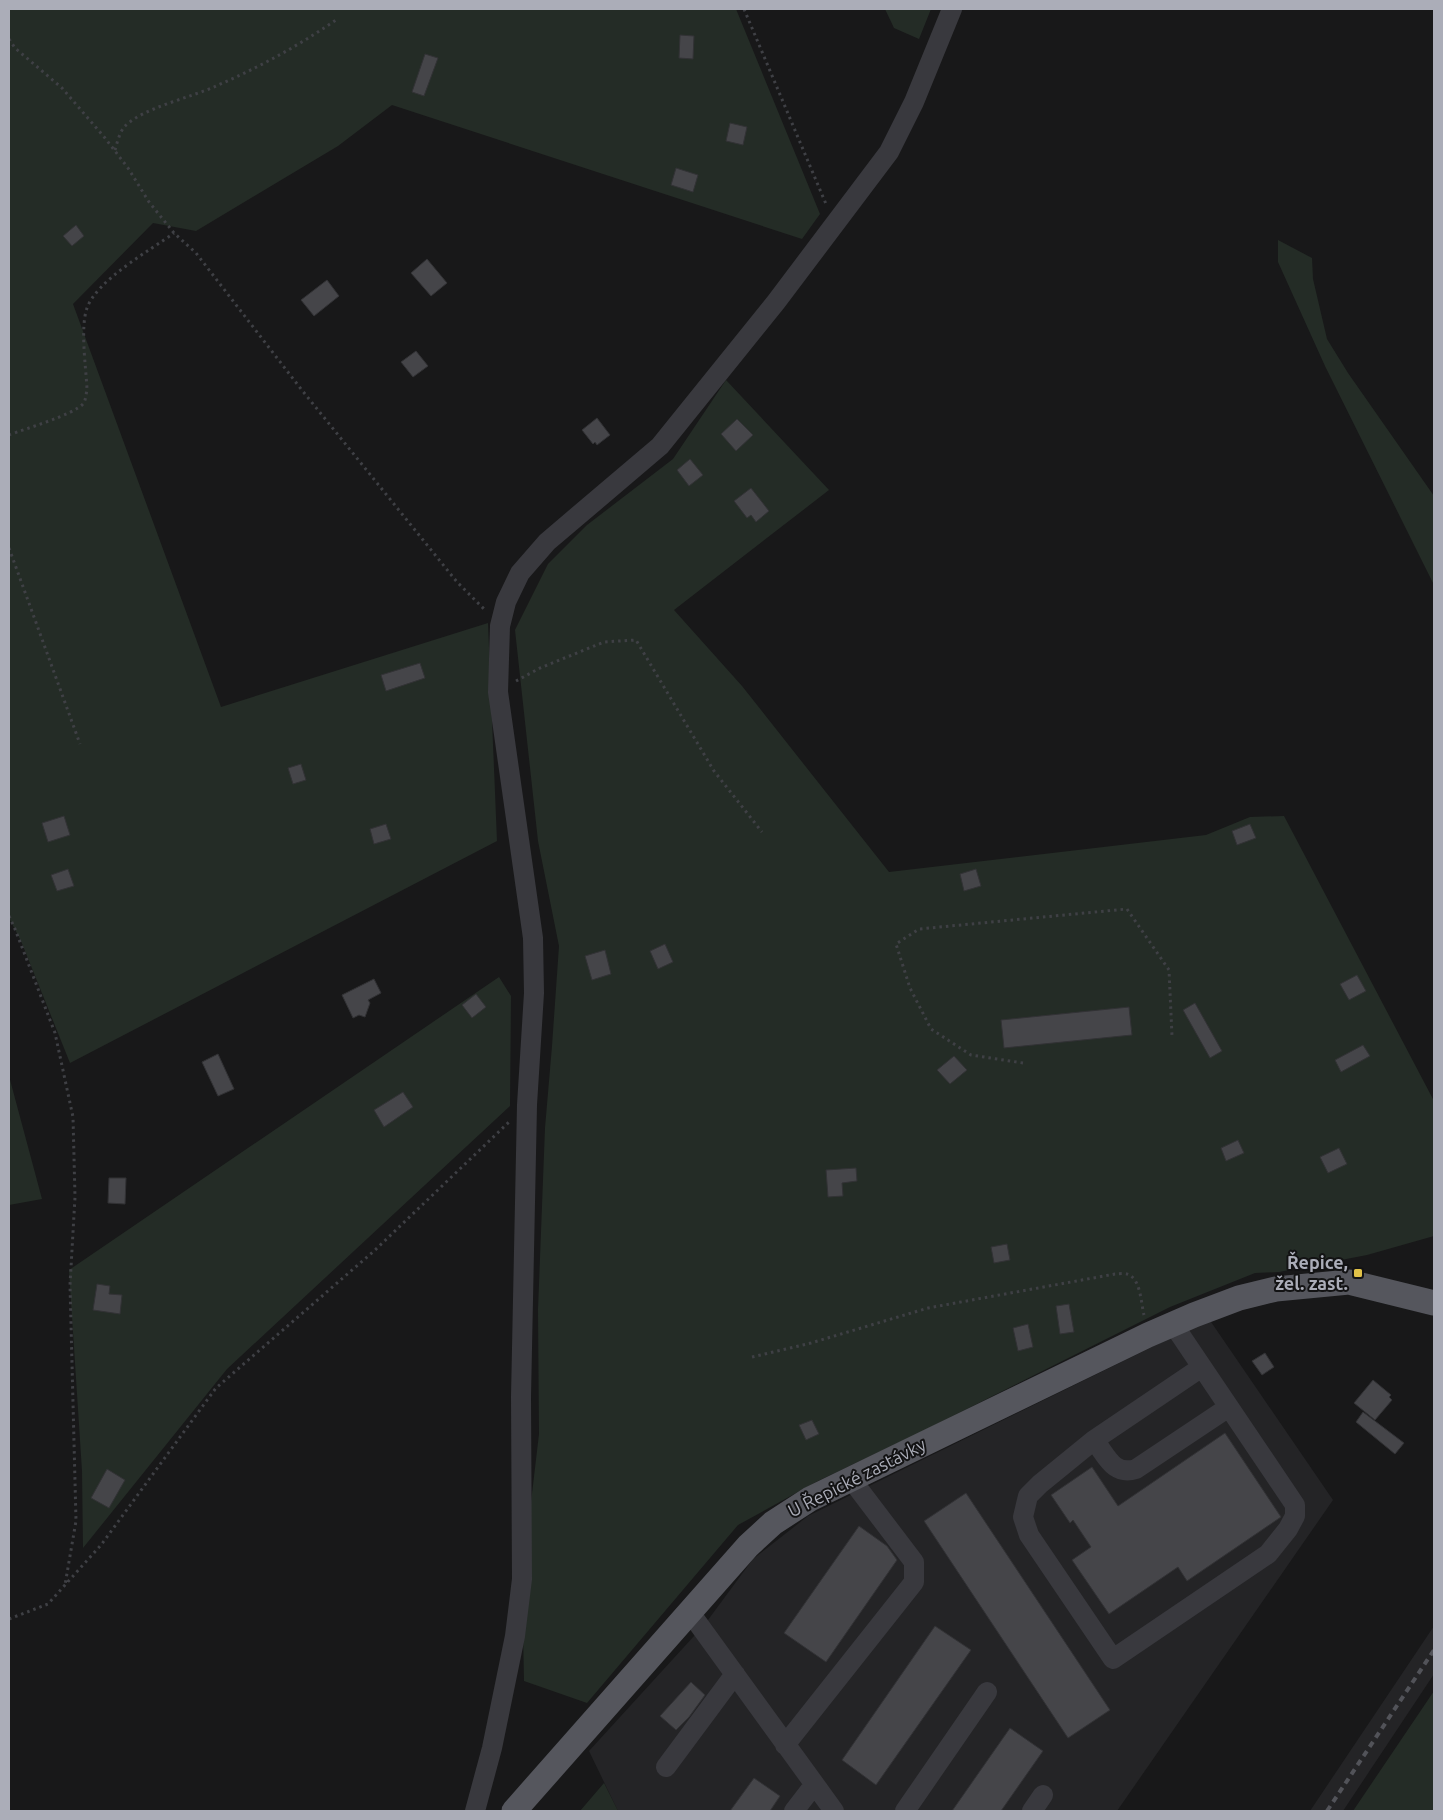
<svg xmlns="http://www.w3.org/2000/svg" width="1443" height="1820" viewBox="0 0 1443 1820" font-family="Ubuntu,sans-serif">
	<style>
		.built { fill: #242426 }
		.green { fill: #242c26 }
		.building { fill: #454549; stroke: #323235 }
		.lines { fill: none; stroke-linecap: round; stroke-linejoin: round }
		.path { stroke: #3f4045; stroke-width: 3; stroke-dasharray: 2.5 4; stroke-linecap: butt }
		.minor { stroke: #39393e; stroke-width: 20 }
		.major { stroke: #55565d; stroke-width: 25 }
		.rail { stroke: #525359; stroke-width: 4; stroke-dasharray: 6 5; stroke-linecap: butt }
		.poi-dot { fill: #e1c248; stroke: #131314; stroke-width: 2 }
		.labels { text-anchor: middle; stroke-width: 4; stroke-linejoin: round; paint-order: stroke }
		.poi-label { font-size: 18px; font-weight: bold; fill: #abadb8; stroke: #131314; text-anchor: end }
		.street-label { font-size: 18px; fill: #abadb8; stroke: #131314 }
	</style>
	<rect width="100%" height="100%" fill="#181819"/>
	<path class="built" d="M1209,1319L1333,1500L1117,1811H618L589,1751L705,1624L753,1559L808,1516Z
		M1434,1626V1674L1343,1811H1310Z"/>
	<path class="green" d="M9,9H736L820,214L802,239L392,105L338,146L196,231L153,223L73,304L221,707L488,623L497,841L70,1063L21,941L9,918Z
		M885,9H931L919,39L894,28Z
		M1278,240L1312,258L1313,279L1327,339L1348,373L1434,496V585L1325,366L1278,262Z
		M726,380L829,490L674,610L742,686L889,872L1206,835L1250,817L1284,816L1434,1101V1236L1367,1255L1279,1272L1255,1273L1170,1307L923,1431L816,1482L738,1525L587,1703L524,1681L522,1579L539,1434L538,1310L545,1128L552,1046L559,946L538,841L515,630L548,564L587,525L673,459Z
		M499,977L511,996L510,1106L227,1369L83,1548L82,1471L69,1270Z
		M9,1076L42,1199L9,1205Z
		M1434,1691V1811H1353Z
		M604,1783L618,1811H580Z"/>
	<path class="building" d="M680,35L694,36L693,59L679,58Z
		M425,54L438,58L424,96L412,92Z
		M730,123L747,127L743,145L726,141Z
		M676,168L698,175L693,192L671,185Z
		M76,225L84,236L72,246L63,236Z
		M427,259L447,283L431,296L411,273Z
		M327,280L339,296L314,316L301,300Z
		M416,351L428,366L413,377L401,362Z
		M597,418L610,435L597,445L595,442L593,444L582,430Z
		M737,419L753,435L736,451L721,434Z
		M690,459L703,475L689,486L677,470Z
		M751,488L769,511L756,522L751,515L747,518L734,501Z
		M420,663L425,678L386,691L381,675Z
		M301,764L306,780L293,784L288,768Z
		M64,816L70,835L48,842L42,823Z
		M386,824L391,839L374,844L370,829Z
		M1250,824L1256,838L1237,845L1232,831Z
		M68,869L74,886L57,891L51,875Z
		M976,869L981,886L964,891L960,874Z
		M665,944L673,962L658,969L650,951Z
		M605,950L611,974L592,980L585,956Z
		M1357,975L1366,991L1349,1000L1340,984Z
		M374,979L381,993L368,1000L370,1003L365,1017L359,1015L353,1018L342,995Z
		M476,994L486,1007L472,1018L462,1005Z
		M1195,1003L1222,1051L1210,1058L1183,1010Z
		M1129,1007L1132,1035L1004,1048L1001,1020Z
		M1363,1045L1370,1056L1341,1072L1335,1060Z
		M218,1054L234,1089L218,1096L202,1062Z
		M954,1056L967,1070L950,1084L937,1070Z
		M403,1092L413,1107L384,1127L374,1110Z
		M1238,1140L1244,1153L1226,1161L1221,1148Z
		M1339,1148L1347,1164L1328,1173L1320,1157Z
		M856,1168L857,1181L842,1183L843,1196L828,1197L826,1170Z
		M109,1178H126L125,1204L108,1203Z
		M1007,1244L1010,1260L994,1263L991,1247Z
		M97,1284L110,1286L109,1294L122,1295L120,1314L93,1310Z
		M1069,1304L1074,1332L1060,1334L1056,1306Z
		M1028,1324L1033,1347L1018,1351L1013,1328Z
		M1265,1353L1274,1367L1262,1375L1252,1361Z
		M1373,1380L1391,1395L1389,1397L1392,1400L1375,1420L1354,1403Z
		M1363,1412L1404,1443L1395,1454L1356,1422Z
		M812,1420L819,1434L806,1440L799,1425Z
		M1225,1433L1281,1517L1187,1581L1178,1567L1109,1614L1072,1560L1091,1547L1073,1520L1070,1523L1051,1495L1092,1467L1118,1506Z
		M107,1469L125,1480L109,1508L91,1498Z
		M966,1493L1110,1710L1068,1738L924,1521Z
		M859,1526L887,1546L897,1560L826,1662L784,1633Z
		M935,1626L971,1650L876,1785L842,1760Z
		M691,1682L705,1695L689,1717L676,1730L660,1716Z
		M1010,1728L1043,1751L1001,1811H952Z
		M754,1778L780,1796L770,1811H730Z"/>
	<g class="lines">
		<path class="path" d="M744,9L826,204
			M9,39L15,48L62,88L105,138L128,168L149,202L174,233L196,253L301,389L457,582L486,611
			M115,150C117,143 120,131 125,126C145,107 190,98 216,86C258,68 298,46 336,20
			M9,435C24,429 73,415 83,404C86,400 86,394 87,389C86,367 80,328 87,308C97,280 149,251 174,233
			M9,548L80,744
			M516,681L540,668L604,642L636,640L714,771L762,832
			M9,916L15,929L55,1033L73,1117L75,1197L70,1285L76,1521L65,1585
			M1023,1063L971,1055L931,1029L910,988L896,944L919,929L1127,909L1169,970L1172,1036
			M752,1357L811,1343L928,1308L1115,1274C1118,1274 1124,1273 1127,1274C1141,1278 1141,1304 1144,1315
			M9,1619L48,1604L65,1585L101,1545L216,1388L374,1251L509,1122"/>
		<path class="minor" d="M1173,1324L1295,1505V1516L1288,1529L1268,1554L1113,1659L1029,1535L1023,1517L1028,1496L1040,1484L1094,1440L1202,1367
			M1094,1440C1107,1456 1113,1476 1136,1469L1229,1407
			M689,1611L834,1811
			M785,1745L914,1582V1562L851,1479
			M666,1767L735,1674
			M475,1811L492,1748L515,1636L522,1579L521,1397L527,1105L534,993L533,938L498,692L500,626L506,602L520,573L547,542L660,446L776,302L889,152L914,102L952,9
			M794,1811L814,1785
			M905,1811L987,1692
			M1032,1811L1043,1795"/>
		<path class="major" d="M514,1811L748,1546L773,1523L810,1499L1148,1335L1194,1315L1239,1298L1276,1289L1349,1282L1434,1303"/>
		<path class="rail" d="M1327,1811L1434,1650"/>
	</g>
	<rect class="poi-dot" x="1353" y="1268" width="10" height="10" rx="2.5"/>
	<g class="labels">
		<g class="poi-label">
			<text x="1348" y="1269">Řepice,<tspan x="1348" dy="21">žel. zast.</tspan></text>
		</g>
		<g class="street-label">
			<text transform="translate(857 1478) rotate(-27)" y="6">U Řepické zastávky</text>
		</g>
	</g>
	<rect width="1443" height="1820" fill="none" stroke="#abadb8" stroke-width="20"/>
</svg>
